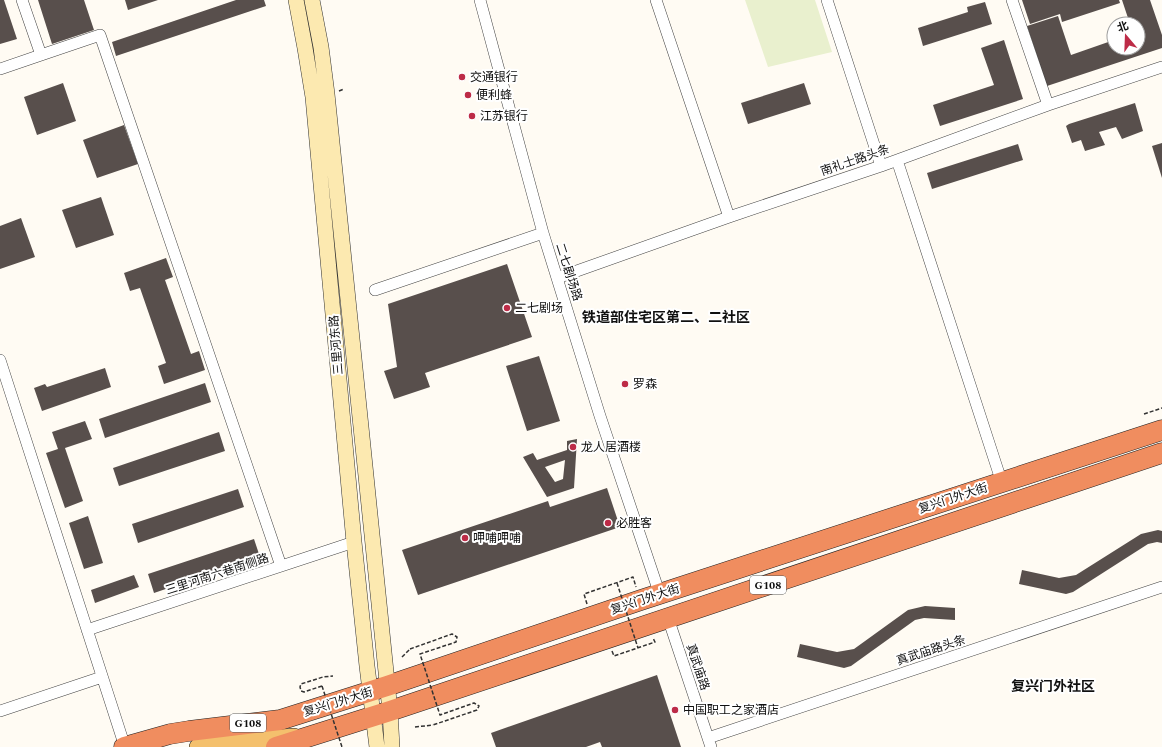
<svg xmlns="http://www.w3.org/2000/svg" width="1162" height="747" viewBox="0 0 1162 747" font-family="Spectral,'Noto Sans SC',serif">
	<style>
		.pitch { fill: #e9f0ce }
		.building { fill: #584f4c; fill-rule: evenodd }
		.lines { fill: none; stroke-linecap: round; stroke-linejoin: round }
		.street-casing { stroke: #434343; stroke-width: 12 }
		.secondary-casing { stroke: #323232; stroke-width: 16 }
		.primary-casing { stroke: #212121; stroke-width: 18 }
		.highway-casing { stroke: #212121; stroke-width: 21 }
		.path { stroke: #323232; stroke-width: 1.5; stroke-dasharray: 4 2; stroke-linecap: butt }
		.street { stroke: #fff; stroke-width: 11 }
		.secondary { stroke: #fce9b0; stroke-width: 15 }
		.primary { stroke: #f4c06d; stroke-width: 17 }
		.highway { stroke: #f08d5f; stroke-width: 20 }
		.path-bridge { stroke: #323232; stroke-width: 1.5; stroke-dasharray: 4 2; stroke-linecap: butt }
		.poi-dot { fill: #bd2b47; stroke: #fff; stroke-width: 1.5 }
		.labels { text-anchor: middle; stroke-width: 4; stroke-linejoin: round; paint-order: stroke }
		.shield { fill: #fff; stroke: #585858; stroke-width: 1 }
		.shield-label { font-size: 11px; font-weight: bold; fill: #101010 }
		.poi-label { font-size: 12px; fill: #101010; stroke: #fff; text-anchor: start }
		.street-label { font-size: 12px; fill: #101010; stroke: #fff }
		.quarter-label { font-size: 14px; font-weight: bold; fill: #101010; stroke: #fff }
	</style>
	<rect width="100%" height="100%" fill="#fffbf3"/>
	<path class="pitch" d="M745,0H815L832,52L768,67Z"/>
	<path class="building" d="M0,0H4L17,39L0,44Z
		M38,0H84L94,30L52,44Z
		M125,0H158L128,10Z
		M236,0H264L266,6L116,56L112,42Z
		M1022,0H1119L1120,3L1062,22L1060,14L1030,24Z
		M1122,0H1150L1162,35V48L1047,86L1027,26L1058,16L1071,55L1114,40V48H1138V24H1130Z
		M985,2L992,24L923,46L918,28L968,12L967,7Z
		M1004,40L1023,99L940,126L933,105L994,85L981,48Z
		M63,83L76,121L37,135L24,97Z
		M804,83L811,104L748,124L741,103Z
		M1135,103L1143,131L1122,139L1116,127L1099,132L1105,145L1085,151L1081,140L1072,143L1066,126L1069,124Z
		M124,125L138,164L97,178L83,140Z
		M1162,143V178L1152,146Z
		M1018,144L1023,160L932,189L927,173Z
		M101,197L114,235L76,248L62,210Z
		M21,218L35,257L0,269V226Z
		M166,258L173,277L165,280L191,354L199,351L205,370L164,384L158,366L166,363L140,288L130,291L124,273Z
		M507,264L532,337L425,373L430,387L394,399L384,371L397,367L388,304Z
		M539,356L560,421L527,431L506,366Z
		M105,368L111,387L42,411L34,388L45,384L47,387Z
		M205,383L211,402L105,438L99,419Z
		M85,421L92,439L65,448L83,501L65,508L46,453L58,449L52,432Z
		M219,432L225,451L119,486L113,468Z
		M577,439L574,488L547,497L523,457L533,453L537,460L567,450V441ZM565,460L563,479L555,482L545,467Z
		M607,488L620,527L418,595L402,550L548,501L550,507Z
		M238,489L244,507L138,543L132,524Z
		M88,516L103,563L84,569L69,523Z
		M1158,530L1162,531V543L1157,542L1148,544L1073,592L1066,594L1019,584L1022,570L1059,578L1076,575L1141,534Z
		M254,539L260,557L154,593L148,574Z
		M134,575L139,587L95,603L91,590Z
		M925,606L955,608V620L924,618L915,620L851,666L844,668L797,657L800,644L837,652L854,649L908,610Z
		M657,675L681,747H602L600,742L586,747H496L491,733Z"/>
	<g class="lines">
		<defs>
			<path id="street" d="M480,0L543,233L600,416L660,595
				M656,0L729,217
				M827,0L881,166
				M1012,0L1048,105
				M41,55L100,35L281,566
				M0,69L41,55L22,0
				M897,160L1002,483
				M557,278L729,217L881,166L1048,105L1162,67
				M375,290L543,233
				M0,360L125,747
				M668,618L711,747
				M87,630L354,542
				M0,711L102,677
				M708,738L1162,587"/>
			<path id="secondary" d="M296,0L305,48L313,97L354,542L367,666L377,747
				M312,0L321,47L327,94L390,711L392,747"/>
			<path id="primary" d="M215,743L294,737
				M198,747L215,743L226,739"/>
			<path id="highway" d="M124,747L170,734L189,731L280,720L387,686L641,600L1162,430
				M276,747L390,711L1162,453"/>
		</defs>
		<use href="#street" class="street-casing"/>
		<use href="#secondary" class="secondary-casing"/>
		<use href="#primary" class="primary-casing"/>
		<use href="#highway" class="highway-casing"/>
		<path class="path" d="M339,91L344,89
			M1144,414L1162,408
			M587,604L584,594L633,577L636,587
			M612,651L614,656L655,642L653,638
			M402,657L410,649
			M322,686L304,692L301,691L300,687L301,684L323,677L333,676
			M415,727L433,725
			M341,747H342"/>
		<use href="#street" class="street"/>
		<use href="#secondary" class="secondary"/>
		<use href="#primary" class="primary"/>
		<use href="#highway" class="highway"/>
		<path class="path-bridge" d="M617,583L638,648
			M410,649L452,634L457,637L456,642L420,654L440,715L474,703L479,706L477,710L433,725
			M322,686L342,747"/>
	</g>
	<g class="poi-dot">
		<circle cx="462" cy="77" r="4"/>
		<circle cx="468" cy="95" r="4"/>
		<circle cx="472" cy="116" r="4"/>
		<circle cx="507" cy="308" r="4"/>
		<circle cx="625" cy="384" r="4"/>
		<circle cx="573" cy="447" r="4"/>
		<circle cx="608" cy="523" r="4"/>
		<circle cx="465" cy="538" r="4"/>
		<circle cx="675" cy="710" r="4"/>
	</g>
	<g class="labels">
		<g class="shield">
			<rect x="750" y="576" width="36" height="18" rx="3"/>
			<rect x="230" y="714" width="36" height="18" rx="3"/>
		</g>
		<g class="shield-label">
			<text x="768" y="589">G108</text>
			<text x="248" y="727">G108</text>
		</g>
		<g class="poi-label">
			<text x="470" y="81">交通银行</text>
			<text x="476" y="99">便利蜂</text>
			<text x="480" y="120">江苏银行</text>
			<text x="515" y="312">二七剧场</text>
			<text x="633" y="388">罗森</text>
			<text x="581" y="451">龙人居酒楼</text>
			<text x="616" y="527">必胜客</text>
			<text x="473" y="542">呷哺呷哺</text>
			<text x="683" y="714">中国职工之家酒店</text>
		</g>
		<g class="street-label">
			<text transform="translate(855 160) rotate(-19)" y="4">南礼士路头条</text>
			<text transform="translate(569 272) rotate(72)" y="4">二七剧场路</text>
			<text transform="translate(336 345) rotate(-95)" y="4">三里河东路</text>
			<text transform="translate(953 498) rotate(-18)" y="4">复兴门外大街</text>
			<text transform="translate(217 574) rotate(-18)" y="4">三里河南六巷南侧路</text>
			<text transform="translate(645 599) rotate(-18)" y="4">复兴门外大街</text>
			<text transform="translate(931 650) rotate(-18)" y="4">真武庙路头条</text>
			<text transform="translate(698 667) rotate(71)" y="4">真武庙路</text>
			<text transform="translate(338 702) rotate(-17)" y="4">复兴门外大街</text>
		</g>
		<g class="quarter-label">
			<text x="666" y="322">铁道部住宅区第二、二社区</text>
			<text x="1053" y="691">复兴门外社区</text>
		</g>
	</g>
	<g transform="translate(1126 36) rotate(341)"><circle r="19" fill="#ffffff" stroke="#9f9f9f"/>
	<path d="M0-3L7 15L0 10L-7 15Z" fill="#bd2b47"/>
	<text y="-6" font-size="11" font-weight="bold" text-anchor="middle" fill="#101010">北</text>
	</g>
</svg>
